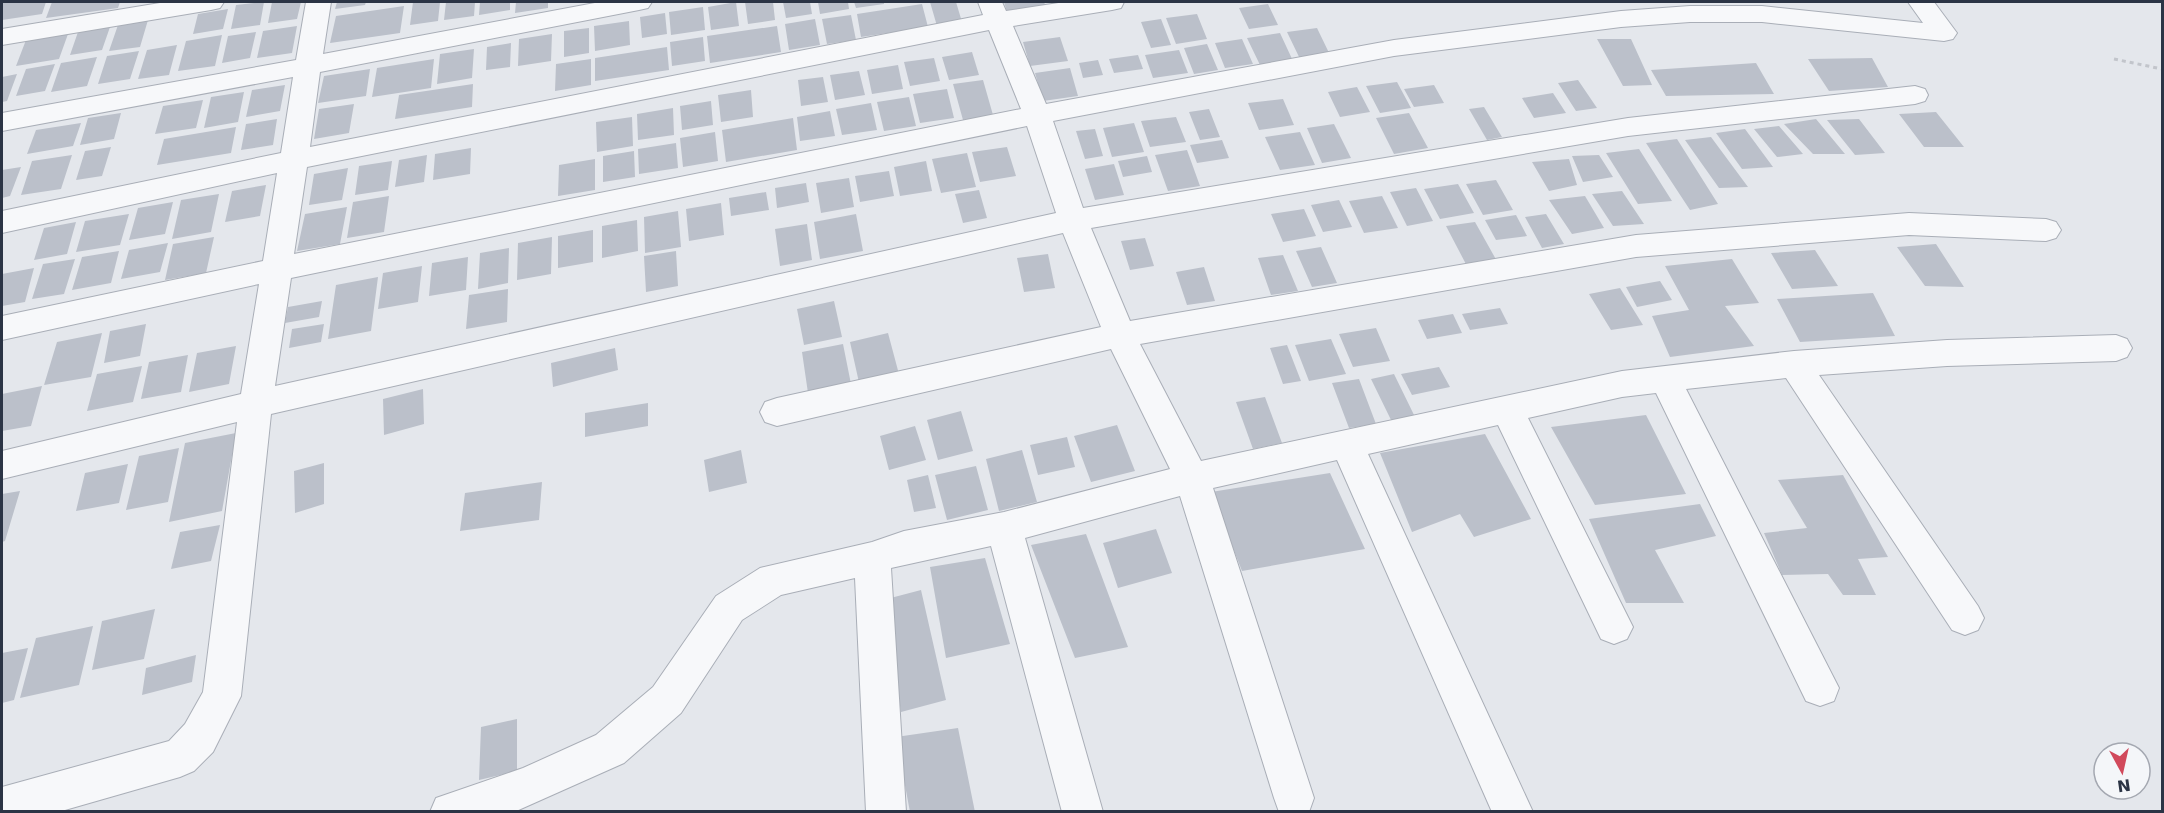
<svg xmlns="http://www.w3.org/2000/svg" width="2164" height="813" viewBox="0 0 2164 813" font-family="'DejaVu Sans',sans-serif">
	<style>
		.building { fill: #bbc0ca }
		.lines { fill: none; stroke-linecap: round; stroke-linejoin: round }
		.minor-casing { stroke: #a9aeb7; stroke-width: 2 }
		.path { stroke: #c2c5cb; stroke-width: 3; stroke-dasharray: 4 4; stroke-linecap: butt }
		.minor { fill: #f7f8fa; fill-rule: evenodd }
	</style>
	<rect width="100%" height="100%" fill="#e4e7ec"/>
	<path class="building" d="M2,2H46L42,14L2,20Z
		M52,2H120L118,8L46,18Z
		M264,2L260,25L231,29L236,5Z
		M272,2H301L297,19L268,23Z
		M337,2H366L365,5L335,9Z
		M413,2H440L438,21L410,25Z
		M446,2H475L474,16L444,20Z
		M480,2H510V10L479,15Z
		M516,2H548V8L515,13Z
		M736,2L739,26L711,30L708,7Z
		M745,2H773L775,20L748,24Z
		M783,2H810L812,14L786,18Z
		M818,2H848L849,9L820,14Z
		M854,2H884V4L856,8Z
		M930,2H956L962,22L937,26Z
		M1004,2H1044L1046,7L1007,12Z
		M922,4L928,27L861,37L857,14Z
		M1268,4L1278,25L1249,29L1239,8Z
		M404,6L400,33L330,43L336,16Z
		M703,7L705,30L671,35L669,12Z
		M228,9L223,29L193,34L198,14Z
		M665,13L667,34L642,38L640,17Z
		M1197,14L1207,39L1176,44L1166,18Z
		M851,15L856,40L827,44L822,19Z
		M815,19L820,45L789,50L785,24Z
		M1161,19L1171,45L1151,48L1141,22Z
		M148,20L140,47L109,51L118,25Z
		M629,21L630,45L595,51L594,26Z
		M297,26L292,53L257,58L263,31Z
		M777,26L781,52L710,63L707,36Z
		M110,27L102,50L70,55L78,32Z
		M589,28V53L564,57V31Z
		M1317,28L1331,57L1301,61L1287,32Z
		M256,32L250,58L222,63L228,36Z
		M1280,33L1293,61L1260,65L1247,38Z
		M68,34L59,59L16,66L26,40Z
		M552,34L551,61L518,66L519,39Z
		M222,35L215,66L178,71L186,41Z
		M703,37L705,61L672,66L670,42Z
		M1060,37L1068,61L1030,66L1023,42Z
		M1242,39L1253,64L1225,68L1215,43Z
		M1597,39H1631L1652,85L1623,86Z
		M511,43L510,67L486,70L487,47Z
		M1207,44L1218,70L1194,74L1184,48Z
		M177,45L169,75L138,79L147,50Z
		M667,47L669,70L595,81V58Z
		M474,49L472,78L437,84L440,54Z
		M1179,50L1188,73L1153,78L1145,55Z
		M139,51L130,79L98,84L107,56Z
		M972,52L979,75L949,80L942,57Z
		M1138,55L1143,69L1114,73L1109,59Z
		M97,57L87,86L51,92L61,63Z
		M934,58L940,81L910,86L904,62Z
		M1872,58L1888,87L1829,91L1808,59Z
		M434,59L431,88L372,97L377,68Z
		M591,59V85L555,91L556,64Z
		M1098,60L1103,75L1083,78L1079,63Z
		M1756,63L1774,94L1666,96L1651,70Z
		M55,64L45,91L16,96L26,69Z
		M898,65L903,89L872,94L867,70Z
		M1070,68L1078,96L1043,101L1035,73Z
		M370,69L366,96L318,103L324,76Z
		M859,71L865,95L835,100L830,75Z
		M17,74L7,101L2,102V77Z
		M823,77L828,102L801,106L798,80Z
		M983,80L993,115L963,120L953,84Z
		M1578,80L1597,108L1576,111L1558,83Z
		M1397,82L1411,108L1380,113L1366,86Z
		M473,84L472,107L395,119L399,95Z
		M285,85L280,111L246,117L252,90Z
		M1434,85L1444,103L1414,107L1404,89Z
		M1357,87L1370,112L1340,117L1328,92Z
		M947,89L954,118L920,123L913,94Z
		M751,90L753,117L721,122L718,95Z
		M244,92L238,122L204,128L211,97Z
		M1553,93L1566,113L1534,118L1522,98Z
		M909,97L916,126L884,131L877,102Z
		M1283,99L1294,125L1259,130L1248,103Z
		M203,100L196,128L155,134L163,106Z
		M711,101L713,125L682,130L680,106Z
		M871,103L877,130L842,135L836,109Z
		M354,104L349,133L314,139L319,109Z
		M1484,107L1502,137L1487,140L1469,109Z
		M673,108L674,135L638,140L637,114Z
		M1209,109L1220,137L1200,140L1189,112Z
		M830,111L835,136L800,141L797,117Z
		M1936,112L1964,147H1924L1899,114Z
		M121,113L114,139L80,145L88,118Z
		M1409,113L1428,148L1394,154L1376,118Z
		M632,117L633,146L597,152L596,122Z
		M1176,117L1186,142L1150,147L1141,121Z
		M793,118L797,150L726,162L722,130Z
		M277,119L273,145L241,150L246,124Z
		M1816,119L1845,154H1813L1784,124Z
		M1859,119L1885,153L1855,155L1827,120Z
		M81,123L73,146L27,154L36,130Z
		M1134,123L1144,152L1112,157L1103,128Z
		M1334,124L1351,158L1322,163L1307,128Z
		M1779,126L1803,154L1777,157L1754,129Z
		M236,127L231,153L157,165L164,139Z
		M1095,129L1103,156L1085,159L1076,131Z
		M1745,129L1773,167L1742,169L1716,133Z
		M715,132L718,161L683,167L680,138Z
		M1300,132L1315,165L1280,170L1265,137Z
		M1711,137L1748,187L1719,188L1685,140Z
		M1677,139L1718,204L1690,210L1646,143Z
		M1222,140L1229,158L1197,163L1190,145Z
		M676,143L678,168L639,174L638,149Z
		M111,147L102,176L76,180L85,151Z
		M1007,147L1016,176L980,182L972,152Z
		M471,148L470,174L433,180L435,154Z
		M1639,149L1672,201L1638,204L1606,153Z
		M1187,150L1200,186L1168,191L1155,155Z
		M634,151L635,177L603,182V156Z
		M967,153L976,187L941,193L932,159Z
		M72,155L61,189L21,195L32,161Z
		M427,155L424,182L395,187L399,160Z
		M1599,155L1613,177L1583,182L1572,156Z
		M1147,156L1152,172L1123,177L1118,161Z
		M595,159V190L558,196L559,165Z
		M1569,159L1577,185L1549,191L1532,162Z
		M392,161L388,190L355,195L359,166Z
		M926,161L932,191L900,196L894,167Z
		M1114,164L1124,195L1095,200L1085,169Z
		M21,167L10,196L2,198V170Z
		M348,168L342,200L309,205L314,174Z
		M889,171L894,196L860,202L855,176Z
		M849,178L854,207L821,213L816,183Z
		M1496,180L1513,210L1483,215L1466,184Z
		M806,183L809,202L777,208L775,188Z
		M1458,184L1474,213L1440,219L1424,189Z
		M266,185L260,216L225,222L232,191Z
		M1416,188L1433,221L1407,226L1390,192Z
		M979,190L987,218L963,223L955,194Z
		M1622,191L1644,224L1613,226L1592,194Z
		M766,192L769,210L731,216L729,198Z
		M219,194L211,232L172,239L181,200Z
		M389,196L384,232L347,238L353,202Z
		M1382,196L1398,228L1364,233L1349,201Z
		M1585,196L1604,228L1572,234L1549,200Z
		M1339,200L1352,227L1323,232L1311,205Z
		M173,202L165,234L129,240L138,208Z
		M721,203L724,235L689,241L686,209Z
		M347,207L340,244L297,251L305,214Z
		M1304,209L1316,236L1283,242L1271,214Z
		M678,211L681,247L645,253L644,217Z
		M129,214L120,245L76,252L85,221Z
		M856,214L863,251L820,259L814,222Z
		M1546,214L1564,244L1542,248L1525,217Z
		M1516,215L1527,236L1496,240L1485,220Z
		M637,220L638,251L602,258V226Z
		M76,222L67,254L34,260L44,228Z
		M1475,222L1498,263L1468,268L1446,226Z
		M807,224L812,260L780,266L775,229Z
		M593,230V262L558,268V236Z
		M214,237L206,273L165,280L173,244Z
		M552,237L551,274L517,280L518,243Z
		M1145,238L1154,266L1130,270L1121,241Z
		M168,243L160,272L121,279L129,250Z
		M1936,244L1964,287L1925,286L1897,247Z
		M1321,247L1337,283L1312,287L1296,251Z
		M509,248L508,283L478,289L480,253Z
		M1815,250L1838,286L1792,289L1771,253Z
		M119,251L111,283L72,290L82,257Z
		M676,251L678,286L646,292L644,256Z
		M1048,254L1055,288L1024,292L1017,258Z
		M1283,255L1298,291L1271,295L1258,258Z
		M468,257L466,290L429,296L432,263Z
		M75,259L64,294L32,299L43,264Z
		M1732,259L1759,303L1725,306L1754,346L1670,357L1652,316L1689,310L1665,266Z
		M422,266L418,302L378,309L383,273Z
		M1204,267L1215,301L1187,305L1176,272Z
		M34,268L25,302L2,306V274Z
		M378,277L371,331L328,339L336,285Z
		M1660,281L1672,300L1637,307L1626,287Z
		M1620,288L1643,325L1611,330L1589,294Z
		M508,289L507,322L466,329L469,295Z
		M1873,293L1895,336L1800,342L1777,299Z
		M322,301L319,317L285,323L288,307Z
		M834,301L842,337L804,345L797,309Z
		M1500,308L1508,324L1470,330L1462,314Z
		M1453,314L1462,333L1427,339L1418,320Z
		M146,324L140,356L104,363L110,331Z
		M324,324L321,342L289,348L292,329Z
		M1376,328L1390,361L1353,367L1339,334Z
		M102,333L91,377L44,385L57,342Z
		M888,333L900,378L860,387L850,342Z
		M1331,339L1346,374L1309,381L1295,345Z
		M843,344L851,384L808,393L802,352Z
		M1287,345L1301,381L1283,384L1270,348Z
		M236,346L229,384L189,392L197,353Z
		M615,348L618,370L553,387L551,363Z
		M188,355L181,392L141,399L149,362Z
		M142,366L133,402L87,411L97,374Z
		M1439,367L1450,387L1412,395L1401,374Z
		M1394,374L1415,417L1392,422L1371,379Z
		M1359,379L1376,424L1349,428L1332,383Z
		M42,386L31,426L2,431V394Z
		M423,389L424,424L384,435L383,399Z
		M1265,397L1282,443L1253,449L1236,402Z
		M648,403V426L585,437V413Z
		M961,411L973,451L938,460L927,420Z
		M1646,415L1686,494L1595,505L1551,427Z
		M1117,425L1135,471L1091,482L1074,436Z
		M915,426L926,460L889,470L880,436Z
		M236,433L222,511L169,522L185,443Z
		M1485,434L1531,519L1474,537L1460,514L1412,532L1380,453Z
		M1067,437L1075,467L1038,475L1030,445Z
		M179,448L168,502L126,510L139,456Z
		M741,450L747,483L709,492L704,460Z
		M1022,450L1037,502L999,511L986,459Z
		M324,463V504L295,513L294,471Z
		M128,464L119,503L76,511L85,473Z
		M976,466L988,510L947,520L935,475Z
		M1330,473L1365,549L1242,571L1211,492Z
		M928,475L936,508L914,512L907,480Z
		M1843,475L1888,557L1858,559L1876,595H1843L1828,574L1782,575L1764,533L1807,528L1778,480Z
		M542,482L539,520L460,531L465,493Z
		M20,491L5,541L2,542V494Z
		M1700,504L1716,536L1655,550L1684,603H1626L1589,519Z
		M220,525L211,561L171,569L180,532Z
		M1156,529L1172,573L1118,588L1103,543Z
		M1086,534L1128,647L1075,658L1031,545Z
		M985,558L1010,644L946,658L930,567Z
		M921,590L946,700L901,712L883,600Z
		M155,609L144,659L92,670L102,621Z
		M93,626L79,685L20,698L36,638Z
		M28,648L14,700L2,703V653Z
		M196,655L192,682L142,695L146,668Z
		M517,719V771L479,780L481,727Z
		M958,728L975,812H910L896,737Z"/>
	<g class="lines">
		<defs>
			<path id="minor" d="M166,2H224L220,8L211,10L2,45V29Z
				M306,2H331L323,54L600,2H652L648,8L639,10L320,72L310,147L983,15L978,2H1002L1006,11L1065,2H1124L1121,8L1112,10L1013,26L1046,104L1394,40L1621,11L1690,6H1762L1923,23L1908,2H1934L1957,33L1953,39L1944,41L1762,22H1690L1621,27L1394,56L1053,121L1083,208L1628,118L1915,86L1925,89L1928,95L1925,101L1915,104L1628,136L1091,228L1130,321L1636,235L1909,213L2046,219L2056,222L2061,230L2056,238L2046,241L1909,235L1636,257L1140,344L1201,461L1622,371L1794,351L1947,340L2116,335L2127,339L2132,348L2127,357L2116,361L1947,366L1819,375L1978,606L1984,618L1978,630L1965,635L1952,630L1786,378L1686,389L1839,688L1834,701L1820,706L1806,701L1656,393L1622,397L1528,418L1633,627L1627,639L1614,644L1601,639L1498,425L1368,454L1533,812H1492L1337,460L1213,488L1314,798L1309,812H1279L1274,798L1180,496L1025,538L1103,812H1062L991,546L891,568L906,812H866L855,578L781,595L742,620L681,713L624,763L514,812H430L436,798L523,768L596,735L653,687L716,596L760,568L872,542L904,531L1004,512L1170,469L1111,349L777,426L765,422L760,412L765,402L777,398L1101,327L1063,233L271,414L241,696L213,752L194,771L180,777L58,812H2V787L169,741L185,724L203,692L237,422L2,479V451L241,394L259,284L2,340V316L263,261L277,173L2,233V211L281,153L293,77L2,131V113L296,60ZM989,30L1021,109L294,254L307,167ZM1027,126L1056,213L275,386L291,278Z"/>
		</defs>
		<use href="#minor" class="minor-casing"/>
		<path class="path" d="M2114,59L2162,69"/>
		<use href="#minor" class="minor"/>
	</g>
	<rect width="2164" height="813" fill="none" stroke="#2b3445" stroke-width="6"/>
	<g transform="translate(2122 771) rotate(172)"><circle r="28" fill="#f4f6f9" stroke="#a4a8b1" stroke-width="1.5"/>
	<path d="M0-4.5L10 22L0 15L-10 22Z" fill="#d1495b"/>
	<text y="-9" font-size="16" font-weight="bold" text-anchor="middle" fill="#2b3445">N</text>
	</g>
</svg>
